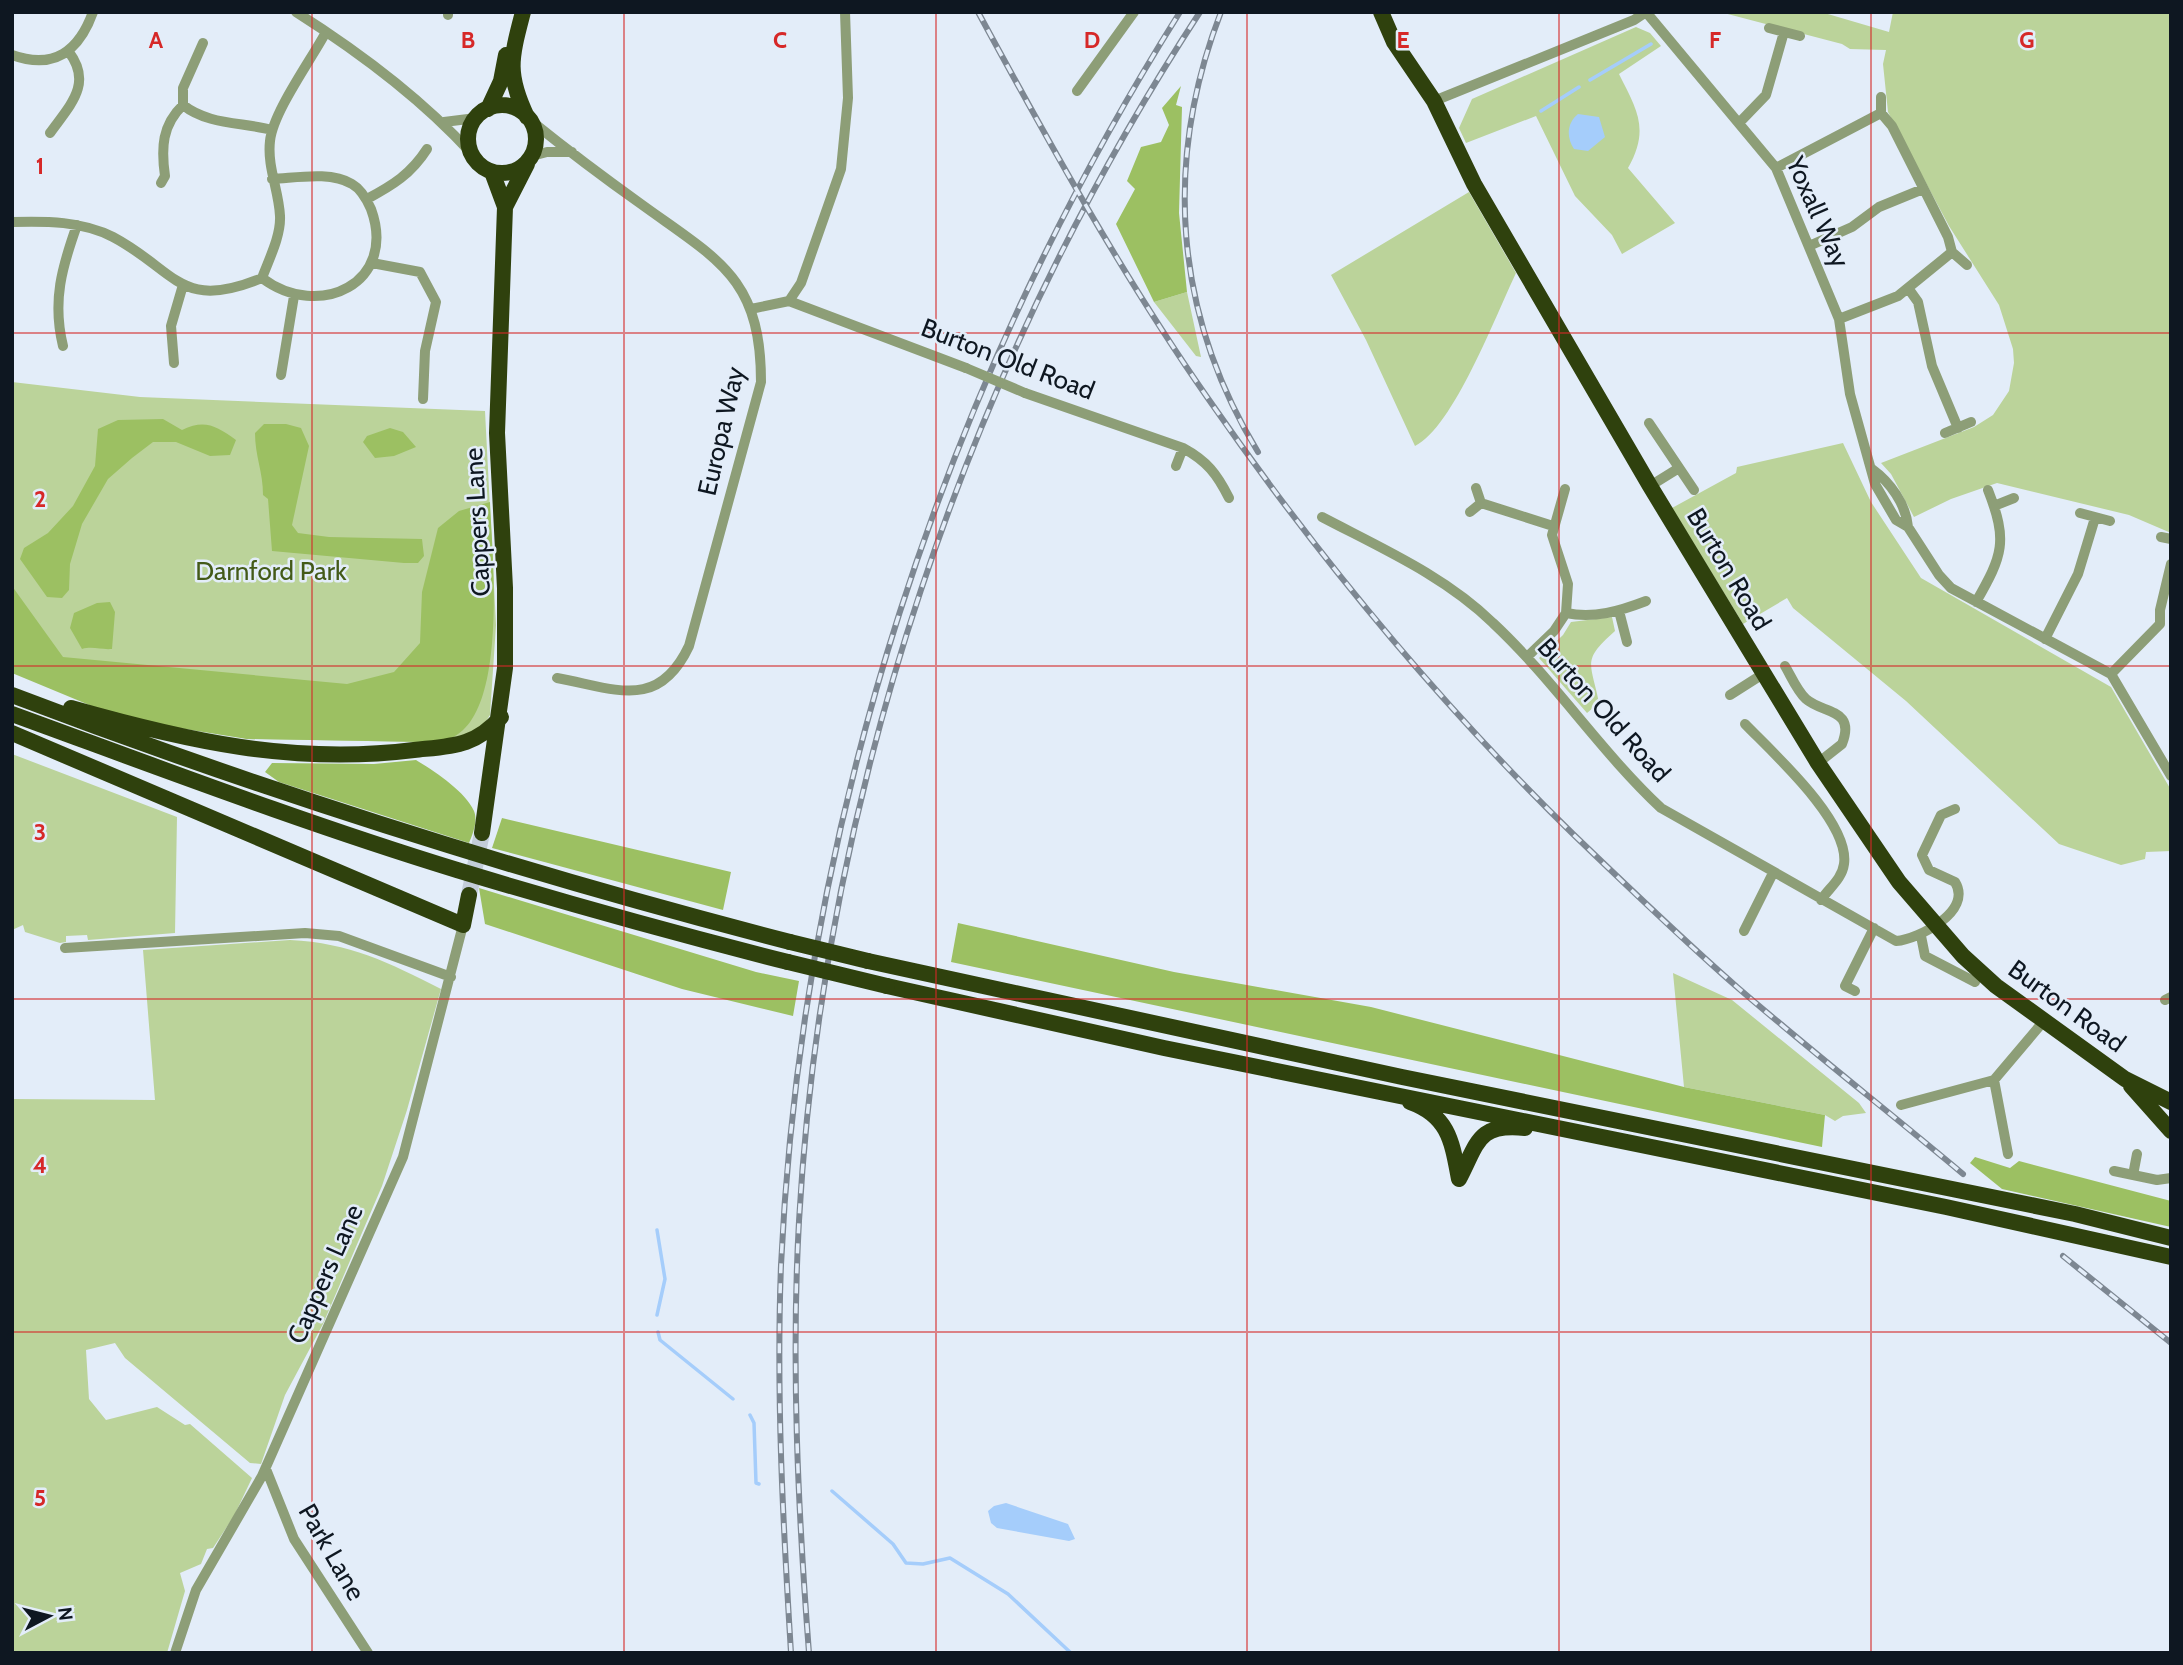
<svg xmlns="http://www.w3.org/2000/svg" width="2183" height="1665" viewBox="0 0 2183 1665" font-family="Cabin,sans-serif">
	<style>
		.green { fill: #bbd39a }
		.forest { fill: #9cc062 }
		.water { fill: #a5cdfb }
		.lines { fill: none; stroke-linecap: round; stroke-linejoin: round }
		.stream { stroke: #a5cdfb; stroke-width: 3.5 }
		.highway-tunnel { stroke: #c3cdd9; stroke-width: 16; stroke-dasharray: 16 8; stroke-linecap: butt }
		.minor { stroke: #8d9e77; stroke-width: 10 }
		.highway { stroke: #2f410d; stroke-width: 16 }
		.rail-casing { stroke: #7d8792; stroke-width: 6 }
		.rail { stroke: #e3edf9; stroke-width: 3.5; stroke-dasharray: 10; stroke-linecap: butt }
		.minor-bridge { stroke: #8d9e77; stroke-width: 10 }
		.highway-bridge { stroke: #2f410d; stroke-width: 16 }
		.grid { fill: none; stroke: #d62828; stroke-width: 2; stroke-opacity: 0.55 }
		.labels { text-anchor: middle; stroke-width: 5; stroke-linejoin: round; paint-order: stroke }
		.street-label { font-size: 26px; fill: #0e1721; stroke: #e3edf9 }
		.park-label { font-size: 26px; fill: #435a18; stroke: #e3edf9 }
		.grid-label { font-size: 23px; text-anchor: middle; font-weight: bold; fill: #d62828; stroke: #e3edf9; stroke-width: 5; stroke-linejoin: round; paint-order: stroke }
	</style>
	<rect width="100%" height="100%" fill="#e3edf9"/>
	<path class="green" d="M1720,12H1821L1889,32L1893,12H2171V533L2129,515L1997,483L1951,499L1914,517L1891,474L1881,463L1974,427L1993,415L2009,391L2014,363L2013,349L1999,305L1949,226L1888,112L1883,64L1886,50L1850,49L1842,44Z
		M1636,27L1650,33L1661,46L1619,74C1637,110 1650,129 1628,168L1675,223L1622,254L1612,235L1575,196L1536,116L1466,143L1459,128L1472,99Z
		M1469,192L1516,273C1496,315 1453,428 1415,446L1366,340L1331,275Z
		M1187,292L1201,357L1196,356L1154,302Z
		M12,382L140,397L485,411L496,625L490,715L482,728L464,737L424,742L247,739L12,673Z
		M1843,443L1871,502L1921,578L2111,687L2171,790V851L2146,852L2145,859L2121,865L2059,844L1906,701L1793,608L1787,598L1743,624L1672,508L1736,473L1737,467Z
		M1612,617L1615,631C1581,661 1591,662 1599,703L1587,713L1539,658L1563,635L1571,622Z
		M12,754L177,817L175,933L88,940L87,935L66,936V942L60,943L25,932L23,925L12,930Z
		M290,940C350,943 388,962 441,989L407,1110L382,1186L323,1324L285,1395L261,1464L250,1463L125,1358L115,1343L86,1350L89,1399L106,1420L157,1407L185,1425L190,1424L252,1478L234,1516L213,1548L207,1549L201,1564L180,1573L185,1591L167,1653H12V1099L155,1100L143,950Z
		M1673,973L1732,1000L1859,1103L1866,1113L1843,1116L1835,1121L1825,1115L1684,1087Z"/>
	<path class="forest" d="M1181,86L1176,105L1182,107L1179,213L1187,292L1154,302L1116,224L1135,189L1127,181L1141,147L1161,142L1169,125L1162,108Z
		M163,419L182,430C205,419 216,426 236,440L230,455L210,456L176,442H153L132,458L108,479L82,524L70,564L69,590L62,598L47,597L20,559L24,548L48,533L73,506L95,466L98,429L118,420Z
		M264,424H286L301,428L309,446L292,525L298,533L329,537L422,539L424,556L418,563H404L272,551L268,499L263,495C263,472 255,456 255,433Z
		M390,428L403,432L416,447L394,456L375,458L363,442L367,436Z
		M490,502C492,553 509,714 451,738C443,741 432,740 424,742L247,739L123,719L12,673V586L63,657L347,684L394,672L420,643L422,592L438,528L459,511Z
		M110,602L115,612L112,649C101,650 93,646 82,649L70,628L74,613L97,603Z
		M416,760C434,771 465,791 474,811C478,821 473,833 469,843L279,782L265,772L272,763L374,764Z
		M502,818L731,872L723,910L492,848Z
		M479,888L756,972L799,981L793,1016L682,989L485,924Z
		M958,923L1174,972L1371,1007L1684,1087L1825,1115L1822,1147L951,962Z
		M1975,1157L2010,1168L2019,1161L2171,1201V1227L2002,1189L1970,1163Z"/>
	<path class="water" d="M1578,114L1599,117L1605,137L1588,151L1574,149C1566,137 1567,123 1578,114Z
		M1006,1503L1068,1524L1075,1539L1069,1541L997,1528L991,1523L988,1511L994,1506Z"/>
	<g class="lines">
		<path class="stream" d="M1590,80L1651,44
			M1541,111L1579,87
			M657,1230L665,1279L657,1315
			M658,1332L660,1340L733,1399
			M750,1415L754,1423L756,1483L759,1484
			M832,1491L893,1544L906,1563L923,1564L950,1558L1008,1594L1071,1653"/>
		<path class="highway-tunnel" d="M469,895L482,833"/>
		<path class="minor" d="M296,12C359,52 421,98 471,153
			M448,15V12
			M1769,28L1800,36
			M203,43L183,88V105C208,125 242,122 272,130
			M12,55C54,70 79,51 93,12
			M1077,91L1134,12
			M1881,97V113L1892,126L1948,237L1952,252L1967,265
			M1434,101L1634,20L1646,12L1776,168L1839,319L1850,394L1875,484L1896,520L1908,527L1939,575L1951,588L2111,674L2171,776
			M530,120C566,149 603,177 641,204C718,260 761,277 761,382L689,646C658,712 614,688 557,678
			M444,122L476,118
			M1739,123L1766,95L1784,32
			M50,133C70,105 93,84 69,52
			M532,156L547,152H572
			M1776,168L1881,113
			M161,183L165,176C161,148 162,125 183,105
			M367,199C393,185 411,174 427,149
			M12,222C46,221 82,221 113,237C177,271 180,312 262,278C269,259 281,236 280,216C279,191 267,167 270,141C273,112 311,60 326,32
			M1809,246L1852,227L1879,207L1923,189
			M372,263L420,272L436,302L425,351L423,399
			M262,278C319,321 398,283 371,209C367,200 361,189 352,184C330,171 296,178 272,179
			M1908,288L1918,302L1932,366L1958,428
			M789,301L801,283L841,169L848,98L845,12
			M751,309L789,301L966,368
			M1839,319L1898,296L1952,252
			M63,346C52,301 62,267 77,225
			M174,363L171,326L183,285
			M281,375L294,296
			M1025,393L1183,448C1207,461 1217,474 1229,498
			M1649,423L1694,490
			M1945,433L1971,422
			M1176,466L1183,448
			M1872,469C1890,482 1906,504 1908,527
			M1650,486L1679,468
			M1481,503L1553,526
			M1994,506L2014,498
			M1470,512L1481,503L1476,488
			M2080,513L2110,521
			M1322,517C1381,548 1445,576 1493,623C1554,680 1600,751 1661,808L1896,941C1919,939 1973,911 1955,882L1929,870L1922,855L1941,815L1955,809
			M2161,537L2171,539
			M1976,602C2003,555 2008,541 1988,490
			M1619,611L1627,642
			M1566,613C1594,619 1620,611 1646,601
			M2045,639L2078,574L2095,518
			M1527,657L1554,631L1566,613L1568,584L1552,535L1565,489
			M1785,666C1791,676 1797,691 1806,699C1823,714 1856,708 1842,744L1818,763
			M2111,674L2160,624V610L2171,564
			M1730,695L1763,674
			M1745,724C1773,753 1850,822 1844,864C1842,879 1829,888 1821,900
			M1744,931L1773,873
			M1921,936L1925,956L1975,982
			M65,948L305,933L339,936L451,977
			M1855,991L1845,986L1874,928
			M2165,1000L2171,997
			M1994,1080L2008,1154
			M1901,1105L1994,1080L2043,1022
			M2114,1171L2157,1180L2171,1178
			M2133,1175L2137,1154
			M266,1469L294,1539L368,1653
			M175,1653L196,1590L262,1476L403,1157L463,925"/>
		<path class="highway" d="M523,12C511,58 506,73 527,117
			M1381,12L1394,42L1434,101L1474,184L1650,486L1818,763L1899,882L1963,956L1996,986L2125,1079L2171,1102
			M468 139a34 34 0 1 1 68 0a34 34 0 1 1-68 0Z
			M488,109L501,81L506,55
			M505,207L527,164
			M12,695C267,792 526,874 790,942
			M71,708C187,741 293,765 414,750C451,746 475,747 501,717
			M12,714C160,768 307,824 457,870C566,903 677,934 788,962
			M12,733L463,925L469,895
			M482,833L505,668V588L497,433L505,207L492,172
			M868,961L1402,1077L2075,1214L2171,1238
			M887,986L1164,1048L1946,1207L2171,1257
			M2131,1086L2171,1131
			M1410,1102C1449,1116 1452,1142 1459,1179
			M1459,1179C1478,1143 1477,1123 1525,1128"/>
		<defs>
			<path id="rail" d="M978,12C1049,143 1122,275 1207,397C1315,553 1438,702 1573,834C1627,886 1681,938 1737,987C1811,1051 1888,1111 1963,1174
				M1221,12C1163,162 1174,314 1258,452
				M2063,1256L2171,1343
				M791,1653C783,1523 776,1394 781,1265C802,820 943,389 1180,12
				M809,1653C798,1510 791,1364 799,1221C823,794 966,370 1200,12"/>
		</defs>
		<use href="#rail" class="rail-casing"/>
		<use href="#rail" class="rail"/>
		<path class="minor-bridge" d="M966,368L1025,393"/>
		<path class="highway-bridge" d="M790,942L868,961
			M788,962L887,986"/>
	</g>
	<path class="grid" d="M312,12V1653M624,12V1653M936,12V1653M1247,12V1653M1559,12V1653M1871,12V1653M12,333H2171M12,666H2171M12,999H2171M12,1332H2171"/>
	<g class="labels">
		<g class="street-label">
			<text transform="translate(1818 212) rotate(66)" y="9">Yoxall Way</text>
			<text transform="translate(1008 359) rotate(21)" y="9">Burton Old Road</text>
			<text transform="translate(721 431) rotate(-77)" y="9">Europa Way</text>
			<text transform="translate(477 522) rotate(-93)" y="9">Cappers Lane</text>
			<text transform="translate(1729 569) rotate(59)" y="9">Burton Road</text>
			<text transform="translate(1604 710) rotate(48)" y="9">Burton Old Road</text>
			<text transform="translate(2067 1006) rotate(36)" y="9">Burton Road</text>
			<text transform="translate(325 1274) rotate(-66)" y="9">Cappers Lane</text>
			<text transform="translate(332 1552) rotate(60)" y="9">Park Lane</text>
		</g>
		<g class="park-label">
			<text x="271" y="580">Darnford Park</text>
		</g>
	</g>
	<g class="grid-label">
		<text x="156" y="48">A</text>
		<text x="468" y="48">B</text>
		<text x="780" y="48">C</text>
		<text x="1092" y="48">D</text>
		<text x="1403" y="48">E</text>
		<text x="1715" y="48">F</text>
		<text x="2027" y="48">G</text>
		<text x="40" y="174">1</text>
		<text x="40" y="507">2</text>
		<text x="40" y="840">3</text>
		<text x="40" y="1173">4</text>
		<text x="40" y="1506">5</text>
	</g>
	<rect width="2183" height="1665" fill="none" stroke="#0e1721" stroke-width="28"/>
	<g transform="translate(49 1616) rotate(83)" stroke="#e3edf9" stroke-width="5" paint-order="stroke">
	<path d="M0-5L12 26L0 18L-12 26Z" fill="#0e1721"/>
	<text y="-10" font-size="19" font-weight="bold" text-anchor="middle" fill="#0e1721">N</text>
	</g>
</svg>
